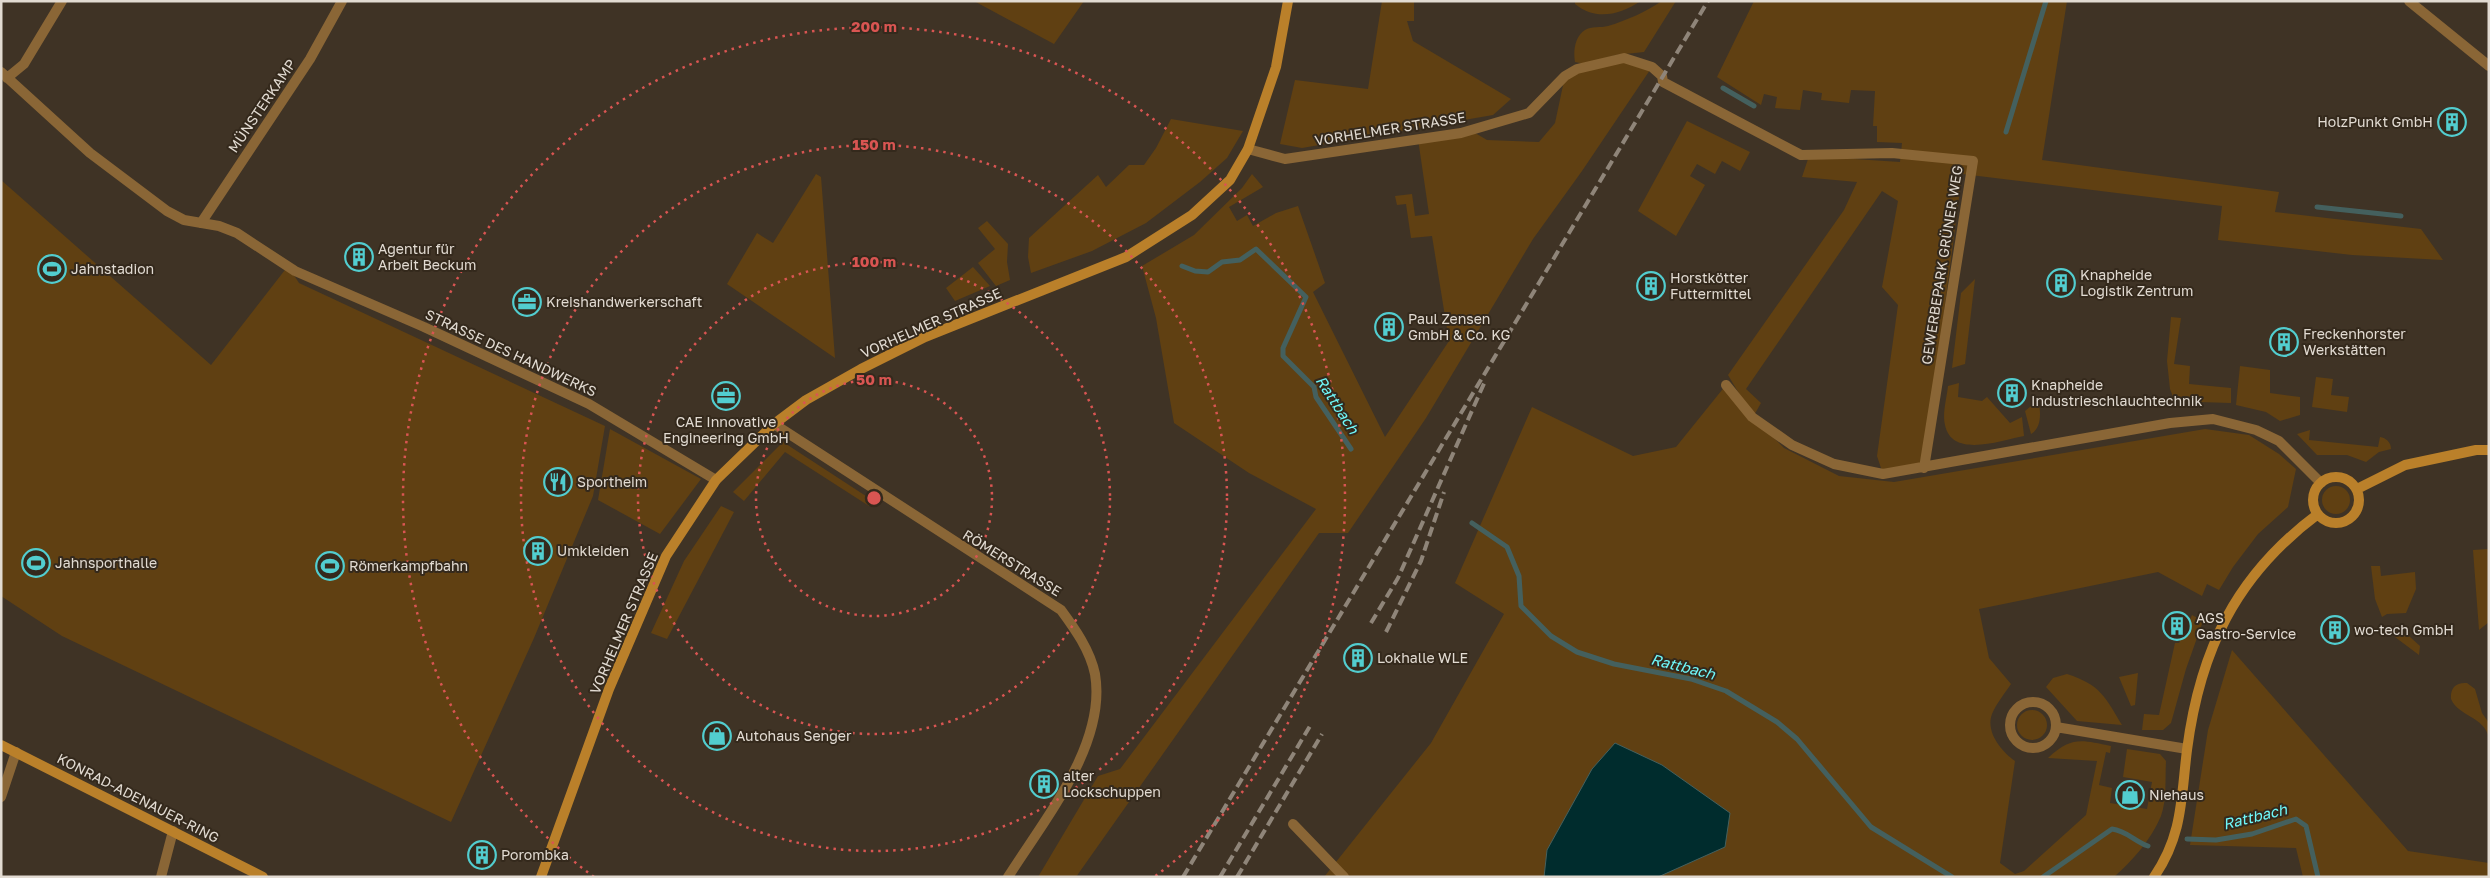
<svg xmlns="http://www.w3.org/2000/svg" width="2490" height="878" viewBox="0 0 2490 878" font-family="'Golos Text',sans-serif">
	<style>
		.green { fill: #604012 }
		.water { fill: #002c2d; stroke: #44605e }
		.lines { fill: none; stroke-linecap: round; stroke-linejoin: round }
		.stream { stroke: #44605e; stroke-width: 5 }
		.street { stroke: #8a6636; stroke-width: 10 }
		.secondary { stroke: #ba802a; stroke-width: 10 }
		.rail { stroke: #8f8579; stroke-width: 4; stroke-dasharray: 10 5; stroke-linecap: butt }
		.ring { fill: none; stroke: #d95552; stroke-width: 2.5; stroke-dasharray: 2.5 5 }
		.labels { text-anchor: middle; stroke-width: 4; stroke-linejoin: round; paint-order: stroke }
		.street-label { font-size: 14px; fill: #e2dbd2; stroke: #34291c }
		.poi-label { font-size: 14px; fill: #e2dbd2; stroke: #34291c; text-anchor: start }
		.water-label { font-size: 15px; font-style: italic; fill: #6ff7f9; stroke: #34291c }
		.centre { fill: #d95552; stroke: #34291c; stroke-width: 2.5 }
		.ring-label { font-size: 15px; text-anchor: middle; font-weight: bold; fill: #d95552; stroke: #34291c; stroke-width: 4; stroke-linejoin: round; paint-order: stroke }
	</style>
	<rect width="100%" height="100%" fill="#3f3325"/>
	<path class="green" d="M974,1H1084L1054,44Z
		M1382,1H1414V21H1407L1413,41L1511,99L1493,115L1302,148L1280,144L1295,80L1368,89Z
		M1575,1H1641C1619,15 1596,21 1575,4Z
		M1662,1H1676L1644,52L1616,55L1585,64L1575,62C1573,51 1575,36 1585,30C1591,26 1601,28 1608,26C1628,20 1645,12 1662,1Z
		M1754,1H2067L2042,160L2279,192L2275,212L2421,229L2443,260L2352,255L2218,240L2222,206L1962,174L1924,468L1883,474L1877,456L1898,305L1882,287L1898,201L1882,191L1746,389L1761,403L1753,417L1784,448L1839,476L1894,482L2205,429L2249,435L2279,454L2296,469L2288,507L2258,534L2233,567L2219,590L2207,584L2202,596L2158,572L1979,609L1989,658L2011,684C2005,693 1996,704 1992,714C1985,732 2002,752 2015,761L2000,863L2015,874L2024,871L2086,815L2097,761L2048,758C2072,736 2081,740 2111,746L2110,753L2106,752L2099,785L2112,788L2110,803L2147,809L2152,782L2123,777L2127,749L2160,754L2166,761C2165,778 2167,800 2161,816C2151,840 2133,860 2114,877H1324L1431,743L1504,614L1455,583L1532,407L1633,456L1676,447L1726,385L1750,412L1728,375L1844,210L1857,182L1802,177L1809,156L1900,162L1902,143L1877,142V126H1873L1875,91L1851,90L1849,103L1821,100L1822,93L1803,90L1800,110L1775,108L1777,97L1764,94L1761,105L1717,77Z
		M1624,58L1652,67L1582,171L1533,239L1426,418L1348,533H1319L1076,877H1038L1098,776L1120,769L1316,509L1249,473L1174,423L1156,318L1142,266L1194,235L1242,188L1252,174L1263,187L1229,207L1237,221L1247,215L1253,226L1276,213L1298,206L1325,283L1313,292L1385,437L1449,341L1432,236L1411,238L1406,204L1397,205L1395,196L1412,194L1415,216L1429,214L1418,139L1470,130L1487,140L1539,142L1555,123L1565,76Z
		M1171,119L1243,131L1227,158L1200,182L1146,223L1092,251L1031,273L1028,257L1029,238L1098,175L1106,187L1129,165H1144L1156,148Z
		M1687,121L1750,152L1740,171L1722,161L1715,174L1697,164L1690,176L1705,185L1676,236L1638,211Z
		M816,174L821,177L835,358L727,284L757,233L773,243Z
		M1,180L211,365L288,266L299,283L605,426L593,496L534,638L451,822L62,636L1,596Z
		M987,221L1008,244L1007,262L1010,280L996,286L978,263L995,249L978,228Z
		M973,267L990,286L955,301L946,288Z
		M1975,279L1965,364L1952,368L1961,293Z
		M2171,317L2181,318L2174,364L2190,366L2189,384L2231,388V403L2199,402L2177,407L2170,389L2167,361Z
		M2240,366L2270,370V393L2300,397V415L2280,421L2266,412L2236,405Z
		M2316,377L2333,379L2331,395L2349,397L2347,412L2312,407Z
		M1959,383L1958,397L1982,401L1987,397L2010,423L2022,417L2024,436C2002,440 1952,459 1945,425C1942,414 1947,397 1948,386Z
		M2038,400C2041,411 2042,428 2031,434L2025,411Z
		M610,429L701,479L660,534L598,500Z
		M2310,430L2309,440L2378,447L2380,437C2386,438 2391,442 2391,449L2379,452L2366,462L2347,455H2317L2297,434Z
		M783,442L872,500L869,506L785,452L744,501L733,492Z
		M2322 500a14 14 0 1 1 28 0a14 14 0 1 1-28 0Z
		M721,506L734,512L667,639L651,633L684,561Z
		M2489,549V622L2479,630L2473,550Z
		M2371,566H2380L2381,576L2415,572L2416,589L2406,613L2387,614L2382,617L2375,599Z
		M2192,615L2203,621L2186,669L2171,723L2163,730H2142L2144,714L2159,715L2175,643H2179Z
		M2399,627L2420,646L2419,655L2395,637L2388,628Z
		M2232,650L2408,851L2489,863V877H2303L2296,848L2190,845L2208,730Z
		M2138,673L2135,705L2131,706L2119,677Z
		M2067,674C2101,685 2105,697 2122,725L2077,721L2046,687L2053,678Z
		M2467,683L2475,689L2482,713L2489,723V738C2484,716 2459,717 2451,699C2450,688 2456,682 2467,683Z
		M2017 725a15 15 0 1 1 30 0a15 15 0 1 1-30 0Z"/>
	<path class="water" d="M1615,743L1662,765L1730,813L1725,847L1658,877H1544L1547,850L1592,769Z"/>
	<g class="lines">
		<path class="stream" d="M1723,88L1754,106
			M2006,132L2046,1
			M2317,207L2401,216
			M1182,266L1195,271L1208,272L1222,262L1240,260L1256,249L1306,297L1283,348V356L1314,387L1316,397L1351,449
			M1472,523L1507,547L1519,576L1521,606L1551,636L1577,652L1614,664L1691,679L1726,691L1777,722L1797,739L1871,827L1952,877
			M2187,839L2216,840L2252,834L2296,819L2306,826L2318,877
			M2043,877L2112,829C2127,831 2134,841 2148,846"/>
		<path class="street" d="M2409,1L2489,66
			M1,72L90,153L167,211L184,220L219,226L237,233L295,271L424,327L589,404L716,480
			M7,78L24,64L62,1
			M1248,149L1285,159L1461,133L1529,113L1565,76L1577,69L1624,58L1652,67L1662,76L1663,82L1801,155L1892,153L1973,161L1924,468
			M201,223L310,59L342,1
			M1726,385L1752,417L1792,445L1834,464L1883,474L2170,423L2213,419L2256,430L2279,441L2321,483
			M774,424L1061,610C1075,629 1090,650 1095,674C1107,744 1044,820 1008,877
			M2010 725a23 23 0 1 1 46 0a23 23 0 1 1-46 0Z
			M2056,727L2187,749
			M1,797L16,752
			M1293,824L1344,877
			M161,877L173,831"/>
		<path class="secondary" d="M2313 500a23 23 0 1 1 46 0a23 23 0 1 1-46 0Z
			M2357,489L2405,465L2476,450H2489
			M1,745L263,877
			M541,877L609,689L666,556L716,480L774,424L806,400L861,369L925,337L1126,257L1192,215L1230,180L1248,149L1276,67L1288,1
			M2154,877C2183,835 2181,798 2187,750C2200,650 2236,575 2318,514"/>
		<path class="rail" d="M1371,623L1398,578L1486,379
			M1386,632L1421,561L1444,492
			M1183,877L1708,1
			M1220,877L1310,726
			M1237,877L1322,734"/>
	</g>
	<g class="ring">
		<circle cx="874" cy="498" r="118"/>
		<circle cx="874" cy="498" r="236"/>
		<circle cx="874" cy="498" r="353"/>
		<path d="M594 877A471 471 0 1 1 1154 877"/>
	</g>
	<defs>
		<symbol id="building-ring" viewBox="-11 -11 22 22"><circle r="9.5" fill="#34291c" stroke="#52cdcf" stroke-width="1.5"/><path d="M-4-6H4V6H1V3H-1V6H-4ZM-2.5-4.3h1.7v1.8h-1.7ZM.8-4.3h1.7v1.8H.8ZM-2.5-1h1.7V.8h-1.7ZM.8-1h1.7V.8H.8Z" fill="#52cdcf"/></symbol>
		<symbol id="stadium-ring" viewBox="-11 -11 22 22"><circle r="9.5" fill="#34291c" stroke="#52cdcf" stroke-width="1.5"/><path d="M0-5a6.5 5 0 1 0 0 10a6.5 5 0 1 0 0-10ZM-3.5-1.8h7v3.6h-7Z" fill="#52cdcf"/></symbol>
		<symbol id="office-ring" viewBox="-11 -11 22 22"><circle r="9.5" fill="#34291c" stroke="#52cdcf" stroke-width="1.5"/><path d="M-6-3h4V-5.5h4V-3h4V5H-6ZM-1-4.5V-3h2v-1.5ZM-6 0V1H6V0Z" fill="#52cdcf"/></symbol>
		<symbol id="restaurant-ring" viewBox="-11 -11 22 22"><circle r="9.5" fill="#34291c" stroke="#52cdcf" stroke-width="1.5"/><path d="M-5-6h1v4h1v-4h1v4h1v-4h1v5L-1.5 .5V6h-2V.5L-5-1ZM5-6V6H3V1.5H1.5Q1.5-4 5-6Z" fill="#52cdcf"/></symbol>
		<symbol id="shop-ring" viewBox="-11 -11 22 22"><circle r="9.5" fill="#34291c" stroke="#52cdcf" stroke-width="1.5"/><path d="M-5-2.5h2.3a2.7 3.5 0 0 1 5.4 0H5L5.5 6h-11ZM-1.5-2.5h3a1.5 2.3 0 0 0-3 0Z" fill="#52cdcf"/></symbol>
	</defs>
	<g fill-rule="evenodd">
		<use href="#building-ring" x="2436" y="106" width="32" height="32"/>
		<use href="#building-ring" x="343" y="241" width="32" height="32"/>
		<use href="#stadium-ring" x="36" y="253" width="32" height="32"/>
		<use href="#building-ring" x="2045" y="267" width="32" height="32"/>
		<use href="#building-ring" x="1635" y="270" width="32" height="32"/>
		<use href="#office-ring" x="511" y="286" width="32" height="32"/>
		<use href="#building-ring" x="1373" y="311" width="32" height="32"/>
		<use href="#building-ring" x="2268" y="326" width="32" height="32"/>
		<use href="#building-ring" x="1996" y="377" width="32" height="32"/>
		<use href="#office-ring" x="710" y="380" width="32" height="32"/>
		<use href="#restaurant-ring" x="542" y="466" width="32" height="32"/>
		<use href="#building-ring" x="522" y="535" width="32" height="32"/>
		<use href="#stadium-ring" x="20" y="547" width="32" height="32"/>
		<use href="#stadium-ring" x="314" y="550" width="32" height="32"/>
		<use href="#building-ring" x="2161" y="610" width="32" height="32"/>
		<use href="#building-ring" x="2319" y="614" width="32" height="32"/>
		<use href="#building-ring" x="1342" y="642" width="32" height="32"/>
		<use href="#shop-ring" x="701" y="720" width="32" height="32"/>
		<use href="#building-ring" x="1028" y="768" width="32" height="32"/>
		<use href="#shop-ring" x="2114" y="779" width="32" height="32"/>
		<use href="#building-ring" x="466" y="839" width="32" height="32"/>
	</g>
	<g class="labels">
		<g class="street-label">
			<text transform="translate(262 106) rotate(-56)" y="5">MÜNSTERKAMP</text>
			<text transform="translate(1390 129) rotate(-9)" y="5">VORHELMER STRASSE</text>
			<text transform="translate(1942 265) rotate(-81)" y="5">GEWERBEPARK GRÜNER WEG</text>
			<text transform="translate(931 323) rotate(-24)" y="5">VORHELMER STRASSE</text>
			<text transform="translate(511 353) rotate(25)" y="5">STRASSE DES HANDWERKS</text>
			<text transform="translate(1012 563) rotate(32)" y="5">RÖMERSTRASSE</text>
			<text transform="translate(624 623) rotate(-67)" y="5">VORHELMER STRASSE</text>
			<text transform="translate(138 798) rotate(27)" y="5">KONRAD-ADENAUER-RING</text>
		</g>
		<g class="poi-label">
			<text x="2433" y="127" text-anchor="end">HolzPunkt GmbH</text>
			<text x="378" y="254">Agentur für<tspan x="378" dy="16">Arbeit Beckum</tspan></text>
			<text x="71" y="274">Jahnstadion</text>
			<text x="2080" y="280">Knapheide<tspan x="2080" dy="16">Logistik Zentrum</tspan></text>
			<text x="1670" y="283">Horstkötter<tspan x="1670" dy="16">Futtermittel</tspan></text>
			<text x="546" y="307">Kreishandwerkerschaft</text>
			<text x="1408" y="324">Paul Zensen<tspan x="1408" dy="16">GmbH &amp; Co. KG</tspan></text>
			<text x="2303" y="339">Freckenhorster<tspan x="2303" dy="16">Werkstätten</tspan></text>
			<text x="2031" y="390">Knapheide<tspan x="2031" dy="16">Industrieschlauchtechnik</tspan></text>
			<text x="726" y="427" text-anchor="middle">CAE Innovative<tspan x="726" dy="16">Engineering GmbH</tspan></text>
			<text x="577" y="487">Sportheim</text>
			<text x="557" y="556">Umkleiden</text>
			<text x="55" y="568">Jahnsporthalle</text>
			<text x="349" y="571">Römerkampfbahn</text>
			<text x="2196" y="623">AGS<tspan x="2196" dy="16">Gastro-Service</tspan></text>
			<text x="2354" y="635">wo-tech GmbH</text>
			<text x="1377" y="663">Lokhalle WLE</text>
			<text x="736" y="741">Autohaus Senger</text>
			<text x="1063" y="781">alter<tspan x="1063" dy="16">Lockschuppen</tspan></text>
			<text x="2149" y="800">Niehaus</text>
			<text x="501" y="860">Porombka</text>
		</g>
		<g class="water-label">
			<text transform="translate(1337 405) rotate(57)" y="5">Rattbach</text>
			<text transform="translate(1683 667) rotate(14)" y="5">Rattbach</text>
			<text transform="translate(2255 817) rotate(-14)" y="5">Rattbach</text>
		</g>
	</g>
	<circle cx="874" cy="498" r="8" class="centre"/>
	<g class="ring-label">
		<text x="874" y="32">200 m</text>
		<text x="874" y="150">150 m</text>
		<text x="874" y="267">100 m</text>
		<text x="874" y="385">50 m</text>
	</g>
	<rect width="2490" height="878" fill="none" stroke="#e2dbd2" stroke-width="5"/>
</svg>
